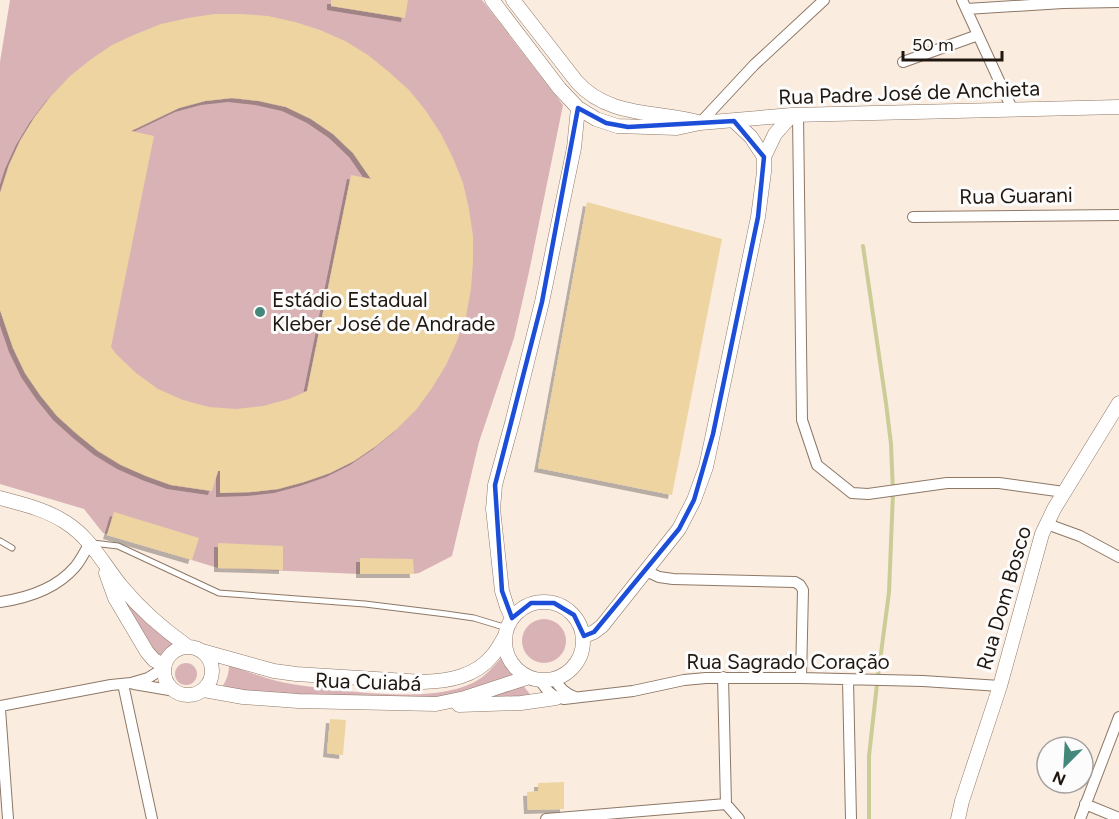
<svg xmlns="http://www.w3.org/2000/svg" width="1119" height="819" viewBox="0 0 1119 819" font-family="Figtree,sans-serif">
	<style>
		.grass { fill: #d9b2b6 }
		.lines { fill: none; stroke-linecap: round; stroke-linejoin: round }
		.stream { stroke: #cccd96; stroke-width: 4 }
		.building { fill: #edd4a1; fill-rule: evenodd; filter: url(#shadow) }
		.service-casing { stroke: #8e7866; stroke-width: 7 }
		.minor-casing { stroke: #8e7866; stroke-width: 12 }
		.tertiary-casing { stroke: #8e7866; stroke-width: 15 }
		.service { stroke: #fff; stroke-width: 5 }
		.minor { stroke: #fff; stroke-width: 10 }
		.tertiary { stroke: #fff; stroke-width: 14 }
		.marked { fill: none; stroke: #1d4ed8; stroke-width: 4.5; stroke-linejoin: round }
		.poi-dot { fill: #44887c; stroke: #fcfcfc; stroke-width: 2 }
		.labels { text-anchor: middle; stroke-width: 6; stroke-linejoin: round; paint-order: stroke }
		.street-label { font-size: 21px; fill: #201710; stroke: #fcfcfc }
		.poi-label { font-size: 21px; fill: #201710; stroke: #fcfcfc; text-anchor: start }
	</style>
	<defs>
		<filter id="shadow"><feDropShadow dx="-4" dy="4" stdDeviation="0" flood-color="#0004"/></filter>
	</defs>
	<rect width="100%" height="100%" fill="#fbece0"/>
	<path class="grass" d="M10,0H482L563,105L529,272L514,338L479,442L452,556L419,573L413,574H360L218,568L103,533L84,509L0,484V62Z
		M117,593L177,646L165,655L161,662Z
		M522 641a22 22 0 1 1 44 0a22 22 0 1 1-44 0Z
		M501,658L513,674L483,691L445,699L317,696L221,689C226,681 229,675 229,665C245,671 261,677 277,681C297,686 317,687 337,690C376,694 447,702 481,678C488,673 495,665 501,658Z
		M175 674a11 11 0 1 1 22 0a11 11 0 1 1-22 0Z
		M522,684L533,698H484Z"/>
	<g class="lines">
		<path class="stream" d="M863,246L886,403L891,444L893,493L889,592L877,684L869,756V819"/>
	</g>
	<path class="building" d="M331,0H408L405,18L331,6Z
		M214,14H241L268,16L295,22L320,30L345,41L368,55L389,72L409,90L426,111L441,134L453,158L463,183L469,209L473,236V262L471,289L466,316L457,341L446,365L432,388L416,410L397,429L376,446L354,461L330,473L304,482L278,489L251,492L220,493V471H218L212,491L171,485L146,476L121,465L98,451L77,434L57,416L40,395L25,373L13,348L0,310V193L9,165L20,141L34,118L50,97L69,77L90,60L112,45L136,34L161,24L188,18ZM232,98L259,101L286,107L311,119L333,134L353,153L371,179L351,175L307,391L289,399L263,406L236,409L209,407L183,400L158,389L136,373L116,354L111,347L154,136L131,131L179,108L205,101Z
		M587,202L722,239L672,495L538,468Z
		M114,512L199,538L192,560L107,535Z
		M218,543L283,546V570L218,568Z
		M360,558L413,559L414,574H360Z
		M330,719L346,720L343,755L327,753Z
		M564,782V809L528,810L527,792L538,791V783Z"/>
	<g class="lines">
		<defs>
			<path id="service" d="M0,541L12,548
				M93,543L118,546L219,593L365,604L446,614L474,618L507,628"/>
			<path id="minor" d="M962,0L1013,111
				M966,9L1063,3L1119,2
				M903,62L978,35
				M798,115L802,420L817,465L852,493L868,494L947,483H999L1064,492
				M700,123L754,65L824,0
				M913,217L1119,215
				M1047,524L1080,536L1119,557
				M646,571L659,577L673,579L795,582L800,585L803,590L801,678
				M0,602C28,598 56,589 75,567C81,560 85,551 90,543
				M723,677L726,804
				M554,679C560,688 565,693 575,697
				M540,680C546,690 552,697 564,699L633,691L684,680L706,678H801L923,681L1000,686
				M848,680L851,819
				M123,684L152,819
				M134,684L175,691
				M0,706L111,685L131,683L148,678L164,668
				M0,709L8,819
				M726,804L739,819
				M1085,804L1119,818
				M546,819L726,804
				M1080,819L1119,717"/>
			<path id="tertiary" d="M492,0L560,89L578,108L596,119L617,126L677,128L700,123L792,115L1119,107
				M513,0L577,82C608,117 656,111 698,122
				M734,121L751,137L764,157
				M0,498C22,504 45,509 65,522C91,538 103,564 122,587C141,610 163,629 187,646
				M106,573L115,598L147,652L154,660L164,665
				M505 641a39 39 0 1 1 78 0a39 39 0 1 1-78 0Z
				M512,618L507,607L502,591L493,509L495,485L512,423L542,302L574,148L578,108
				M584,636L594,632L602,626L679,529L694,500L706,467L713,434L758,217L764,172V157L775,134L792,115
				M164 671a24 24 0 1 1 48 0a24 24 0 1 1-48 0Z
				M202,651L274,671L296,674L423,682C448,681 475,677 492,656C497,651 501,643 505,636
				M204,690L243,697L298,701L436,704L465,698L529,677
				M459,705L521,703L556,698
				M958,819L962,801L1000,686L1042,534L1054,509L1119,403"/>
		</defs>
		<use href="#service" class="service-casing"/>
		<use href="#minor" class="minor-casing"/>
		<use href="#tertiary" class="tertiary-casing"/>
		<use href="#service" class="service"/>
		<use href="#minor" class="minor"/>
		<use href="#tertiary" class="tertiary"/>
	</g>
	<path class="marked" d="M578,108L606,123L628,127L734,121L764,157L758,217L713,434L694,500L679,529L594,632L584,636L574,615L554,603H531L512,618L502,591L495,485L542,302Z"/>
	<circle class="poi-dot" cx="260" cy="312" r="6"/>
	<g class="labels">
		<g class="street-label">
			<text transform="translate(909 93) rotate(-2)" y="7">Rua Padre José de Anchieta</text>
			<text transform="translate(1016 196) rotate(-1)" y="7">Rua Guarani</text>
			<text transform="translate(1004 598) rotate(-74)" y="7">Rua Dom Bosco</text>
			<text x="788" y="669">Rua Sagrado Coração</text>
			<text transform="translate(368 682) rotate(2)" y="7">Rua Cuiabá</text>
		</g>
		<g class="poi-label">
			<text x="272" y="307">Estádio Estadual<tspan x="272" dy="24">Kleber José de Andrade</tspan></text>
		</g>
	</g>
	<g transform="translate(1065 765) rotate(204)"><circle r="28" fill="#fcfcfc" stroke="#a4a09e" stroke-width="1.5"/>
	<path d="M0-4.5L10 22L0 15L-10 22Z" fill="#44887c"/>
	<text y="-9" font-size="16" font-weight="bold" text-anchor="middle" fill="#201710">N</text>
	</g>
	<path d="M903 51v9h99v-9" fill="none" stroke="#201710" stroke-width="3"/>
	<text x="912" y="51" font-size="18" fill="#201710" stroke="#fcfcfc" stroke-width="4.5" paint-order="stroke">50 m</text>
</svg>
